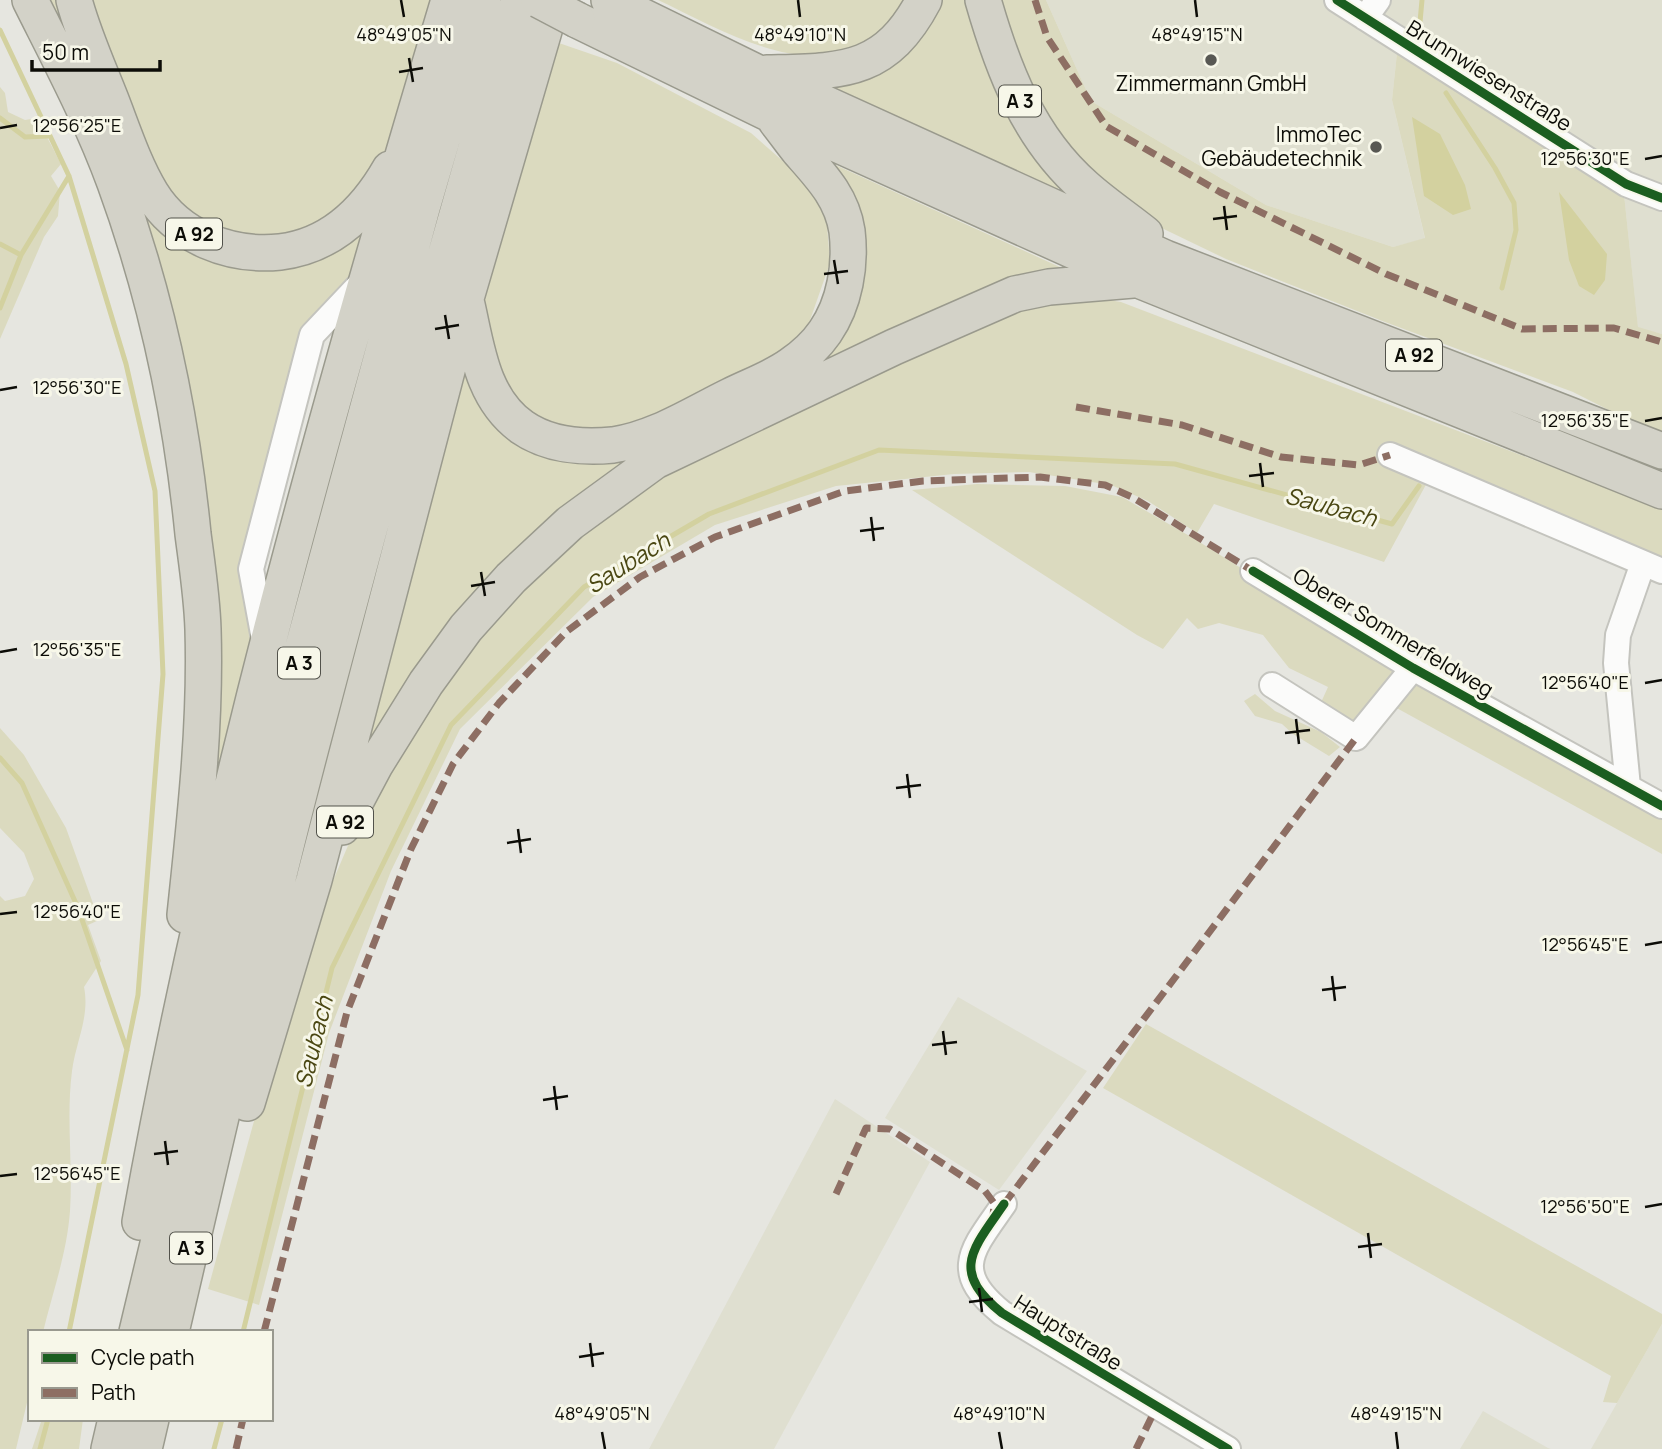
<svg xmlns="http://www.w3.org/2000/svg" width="1662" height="1449" viewBox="0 0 1662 1449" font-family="Manrope,sans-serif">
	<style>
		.built { fill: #dfdfd0 }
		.green { fill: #dbdabf }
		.water { fill: #d3d19f }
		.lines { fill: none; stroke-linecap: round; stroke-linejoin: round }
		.stream { stroke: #d3d19f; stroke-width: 5 }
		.minor-casing { stroke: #c4c4be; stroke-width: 28 }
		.highway-casing { stroke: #9a9a8d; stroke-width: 38 }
		.minor { stroke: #fbfbfa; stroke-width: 24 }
		.highway { stroke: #d3d2c8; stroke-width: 35 }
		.highway-bridge-casing { stroke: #9a9a8d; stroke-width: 38; stroke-linecap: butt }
		.highway-bridge { stroke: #d3d2c8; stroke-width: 35 }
		.quiet { stroke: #8d6e63; stroke-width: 7; stroke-dasharray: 14 7; stroke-linecap: butt }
		.cycleway-casing { stroke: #f7f7e9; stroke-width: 13 }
		.cycleway { stroke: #1b5e20; stroke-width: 9 }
		.ticks { fill: none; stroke: #0c0c07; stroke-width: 2.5 }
		.poi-dot { fill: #585853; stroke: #f7f7e9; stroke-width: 2.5 }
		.labels { text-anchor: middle; stroke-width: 6; stroke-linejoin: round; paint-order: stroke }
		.shield { fill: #f7f7e9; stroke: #52524b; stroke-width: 2 }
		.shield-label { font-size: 19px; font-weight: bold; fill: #0c0c07 }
		.street-label { font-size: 21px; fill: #0c0c07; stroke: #f7f7e9 }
		.poi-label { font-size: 21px; fill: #0c0c07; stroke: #f7f7e9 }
		.water-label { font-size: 23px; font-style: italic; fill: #4a4712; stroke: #f7f7e9 }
		.ticks-label { font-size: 18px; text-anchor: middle; fill: #0c0c07; stroke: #f7f7e9; stroke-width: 6; stroke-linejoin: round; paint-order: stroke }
	</style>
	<rect width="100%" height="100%" fill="#e6e6e0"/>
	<path class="built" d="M1046,0H1662V334L1638,328L1624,194L1397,53L1392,100L1425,239L1393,247L1266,205L1091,101Z
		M958,997L1087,1071L999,1190L885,1118Z
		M835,1099L930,1162L774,1449H649Z
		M1662,1324V1449H1591L1617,1403Z
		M1483,1411L1548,1448L1551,1449H1460Z"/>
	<path class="green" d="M39,0H64L122,153L245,259L371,212L353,278L305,329L242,575L257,642L205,841L191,434Z
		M87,0H438L394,141L367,187L296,238L236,237L188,213L159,182Z
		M658,0H906C901,12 891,20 882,29C819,91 722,30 658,0Z
		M933,0H969L1062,183L1055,193L849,97L821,82Z
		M993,0H1046L1091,101L1266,205L1393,247L1425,238L1392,100L1397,53L1624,194L1638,327L1662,334V437L1573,392L1385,322L1226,259L1143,219L1051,135Z
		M556,42L617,63L751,133L801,177L826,212L830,263L809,323L786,348L632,427L589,435L542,423L507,393L481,327L488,268Z
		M0,87L5,93L8,112L25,120L37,118L61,164L51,176L60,191L58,216L44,237L0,339Z
		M820,158L1062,268V272L646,457L356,771L464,362L494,412L646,445L840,314Z
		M1071,294L1121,302L1662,509V563L1435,468L1384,562L1214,504L1197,533L1148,501L1111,485L1029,472L954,474L836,486L715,525L593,597L460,729L391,871L329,1033L259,1305L208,1289L280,1026L311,932L365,806L443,672L587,524L660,475L944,335Z
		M977,484L1065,486L1122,497L1193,538L1377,653L1396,668L1352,729L1318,709L1328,687L1289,668L1263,635L1219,623L1198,629L1187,618L1163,649L1137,635L912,490Z
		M1424,680L1662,816V854L1393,706L1406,684Z
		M1255,694L1275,711L1321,732L1340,747L1329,756L1293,734L1282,724L1255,716L1244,701Z
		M0,728L24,755L66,828L99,920L88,925L101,961L84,987C90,1017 76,1041 72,1071C66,1118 73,1164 70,1211C67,1253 53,1291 43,1332H30V1390L16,1449H0V896L5,901L25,896L34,879L24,853L0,828Z
		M1146,1024L1662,1314V1324L1617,1403L1603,1402L1611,1376L1103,1088Z
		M42,1419H83L79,1449H32Z"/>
	<path class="water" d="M1412,117L1440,134L1465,185L1471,209L1453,215L1424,196Z
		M1559,192L1607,254L1605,280L1594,295L1579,286L1569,260Z"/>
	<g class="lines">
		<path class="stream" d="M0,30L69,176L126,364L155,491L163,674L138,995L69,1332
			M1419,33L1422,0
			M1446,93L1495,168L1514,203L1516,230L1502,288
			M0,118L25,137L48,136
			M0,244L21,255
			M0,308L21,255L69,176
			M0,758L22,783L78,908L127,1050
			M243,1332L332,968L451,725L584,587L709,514L879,450L1175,464L1392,524L1419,486
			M40,1449L48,1419
			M214,1449L222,1419"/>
		<defs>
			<path id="minor" d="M1337,0L1626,184L1662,198
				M1365,18L1378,0
				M1390,455L1662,571
				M1253,571L1413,668L1662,806
				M264,639L251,569L312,335L363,281
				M1272,685L1356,738L1413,668
				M1628,787L1616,663L1618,635L1643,563
				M1004,1204C972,1250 950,1271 1002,1313L1228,1449"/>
			<path id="highway" d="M30,0C60,60 92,120 115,183C157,298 181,412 193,534C197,565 202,597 203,629C206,724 195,820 185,915
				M74,0C83,34 98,67 111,100C123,131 134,165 151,193C178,237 230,257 280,252C331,246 366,211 390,169
				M609,0L760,74L1165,258L1662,451
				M983,0C1003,70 1029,138 1085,187C1104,204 1125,218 1145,234
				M577,20L772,115L1136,279L1662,491
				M767,73C842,71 885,74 924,0
				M467,305C477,349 482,398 522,427C548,445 583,448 613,445C655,439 693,414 730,396C750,386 773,378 791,365C804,356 816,345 825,332C845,303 851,265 847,231C842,197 820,175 799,151C791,141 784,131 776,121
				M342,827L375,765L426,683L466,628L511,578L570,523L655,461L894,347L1015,294L1049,287L1133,280
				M247,1103L314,880L466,298L553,0
				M140,1222C214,810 329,401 449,0
				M137,1332L280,732L422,208L483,0
				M171,1332C217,1134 262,936 313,740C378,492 447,246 519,0
				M109,1449L116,1419
				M144,1449L151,1419"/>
		</defs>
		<use href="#minor" class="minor-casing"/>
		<use href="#highway" class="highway-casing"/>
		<use href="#minor" class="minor"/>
		<use href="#highway" class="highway"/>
		<defs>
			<path id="highway-bridge" d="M539,0L577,20"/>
		</defs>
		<use href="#highway-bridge" class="highway-bridge-casing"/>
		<use href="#highway-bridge" class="highway-bridge"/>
		<path class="quiet" d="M1035,0L1047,37L1106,126L1220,192L1386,274L1522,329L1614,328L1662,342
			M1076,407L1182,425L1281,457L1359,465L1390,455
			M836,1194L866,1128L890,1129L985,1191L994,1203L993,1217
			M1004,1204L1356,738
			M264,1332L347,1012L411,849L453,764L499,703L566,632L640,577L715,537L845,491L923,481L1040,477L1105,485L1132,497L1253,571
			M236,1449L243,1419
			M1136,1449L1156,1408"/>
		<defs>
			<path id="cycleway" d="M1337,0L1626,184L1662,198
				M1253,571L1413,668L1662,806
				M1004,1204C972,1250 950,1271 1002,1313L1228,1449"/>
		</defs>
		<use href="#cycleway" class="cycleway-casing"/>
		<use href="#cycleway" class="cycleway"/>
	</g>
	<path class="ticks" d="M401,0L404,17M798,0L800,17M1195,0L1197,17M409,58L413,82M399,72L423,68M0,128L17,125M1645,159L1662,156M1224,206L1227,230M1213,219L1237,216M834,260L838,284M824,274L848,271M445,315L449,339M435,329L459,325M0,390L17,387M1645,421L1662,418M1260,463L1263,487M1249,476L1274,473M871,517L874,541M860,531L884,528M481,572L485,596M471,586L495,582M0,652L17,649M1645,683L1662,680M1296,719L1299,744M1285,733L1310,730M907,774L910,798M896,788L921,785M518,829L521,853M507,843L531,839M0,914L17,912M1645,945L1662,942M1332,976L1335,1001M1322,990L1346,987M943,1031L946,1055M932,1045L957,1042M554,1086L557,1110M543,1100L568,1096M165,1141L168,1165M154,1154L178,1151M0,1176L17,1174M1645,1207L1662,1204M1368,1233L1371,1258M1358,1247L1382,1244M979,1288L982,1312M969,1302L993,1299M590,1343L593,1367M579,1357L604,1353M602,1432L605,1449M999,1432L1002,1449M1396,1432L1398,1449"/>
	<g class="poi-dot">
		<circle cx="1211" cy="60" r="7"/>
		<circle cx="1376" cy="147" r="7"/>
	</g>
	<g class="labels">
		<g class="shield">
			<rect x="999" y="85.5" width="42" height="31" rx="5"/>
			<rect x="166" y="218.5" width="56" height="31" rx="5"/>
			<rect x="1386" y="339.5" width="56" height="31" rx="5"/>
			<rect x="278" y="647.5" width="42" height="31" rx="5"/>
			<rect x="317" y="806.5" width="56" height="31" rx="5"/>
			<rect x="170" y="1232.5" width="42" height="31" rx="5"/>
		</g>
		<g class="shield-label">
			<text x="1020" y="108">A 3</text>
			<text x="194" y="241">A 92</text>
			<text x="1414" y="362">A 92</text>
			<text x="299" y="670">A 3</text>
			<text x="345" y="829">A 92</text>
			<text x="191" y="1255">A 3</text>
		</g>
		<g class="street-label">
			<text transform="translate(1489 76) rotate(32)" y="7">Brunnwiesenstraße</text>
			<text transform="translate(1393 633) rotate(31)" y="7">Oberer Sommerfeldweg</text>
			<text transform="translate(1068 1333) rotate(32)" y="7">Hauptstraße</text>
		</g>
		<g class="poi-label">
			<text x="1211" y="91">Zimmermann GmbH</text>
			<text x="1362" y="142" text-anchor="end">ImmoTec<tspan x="1362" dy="24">Gebäudetechnik</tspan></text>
		</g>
		<g class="water-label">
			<text transform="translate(1331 507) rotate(15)" y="8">Saubach</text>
			<text transform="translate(628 563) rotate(-32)" y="8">Saubach</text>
			<text transform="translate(314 1042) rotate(-76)" y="8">Saubach</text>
		</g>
	</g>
	<g class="ticks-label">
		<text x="404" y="41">48°49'05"N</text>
		<text x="800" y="41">48°49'10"N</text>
		<text x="1197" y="41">48°49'15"N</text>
		<text x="77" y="132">12°56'25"E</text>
		<text x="1585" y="165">12°56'30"E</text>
		<text x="77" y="394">12°56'30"E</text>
		<text x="1585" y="427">12°56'35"E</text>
		<text x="77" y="656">12°56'35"E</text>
		<text x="1585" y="689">12°56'40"E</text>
		<text x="77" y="918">12°56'40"E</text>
		<text x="1585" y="951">12°56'45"E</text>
		<text x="77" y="1180">12°56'45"E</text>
		<text x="1585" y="1213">12°56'50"E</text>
		<text x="602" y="1420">48°49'05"N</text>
		<text x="999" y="1420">48°49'10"N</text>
		<text x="1396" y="1420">48°49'15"N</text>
	</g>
	<rect x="28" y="1330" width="245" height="91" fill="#f7f7e9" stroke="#99998f" stroke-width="2"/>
	<rect x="42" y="1353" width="35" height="10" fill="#1b5e20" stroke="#99998f" stroke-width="2"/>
	<text x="91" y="1365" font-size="21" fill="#0c0c07">Cycle path</text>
	<rect x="42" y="1388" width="35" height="10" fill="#8d6e63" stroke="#99998f" stroke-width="2"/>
	<text x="91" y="1400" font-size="21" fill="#0c0c07">Path</text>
	<path d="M32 60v10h128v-10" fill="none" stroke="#0c0c07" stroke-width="3.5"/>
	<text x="42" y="60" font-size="21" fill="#0c0c07" stroke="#f7f7e9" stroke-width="5" paint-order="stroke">50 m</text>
</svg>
